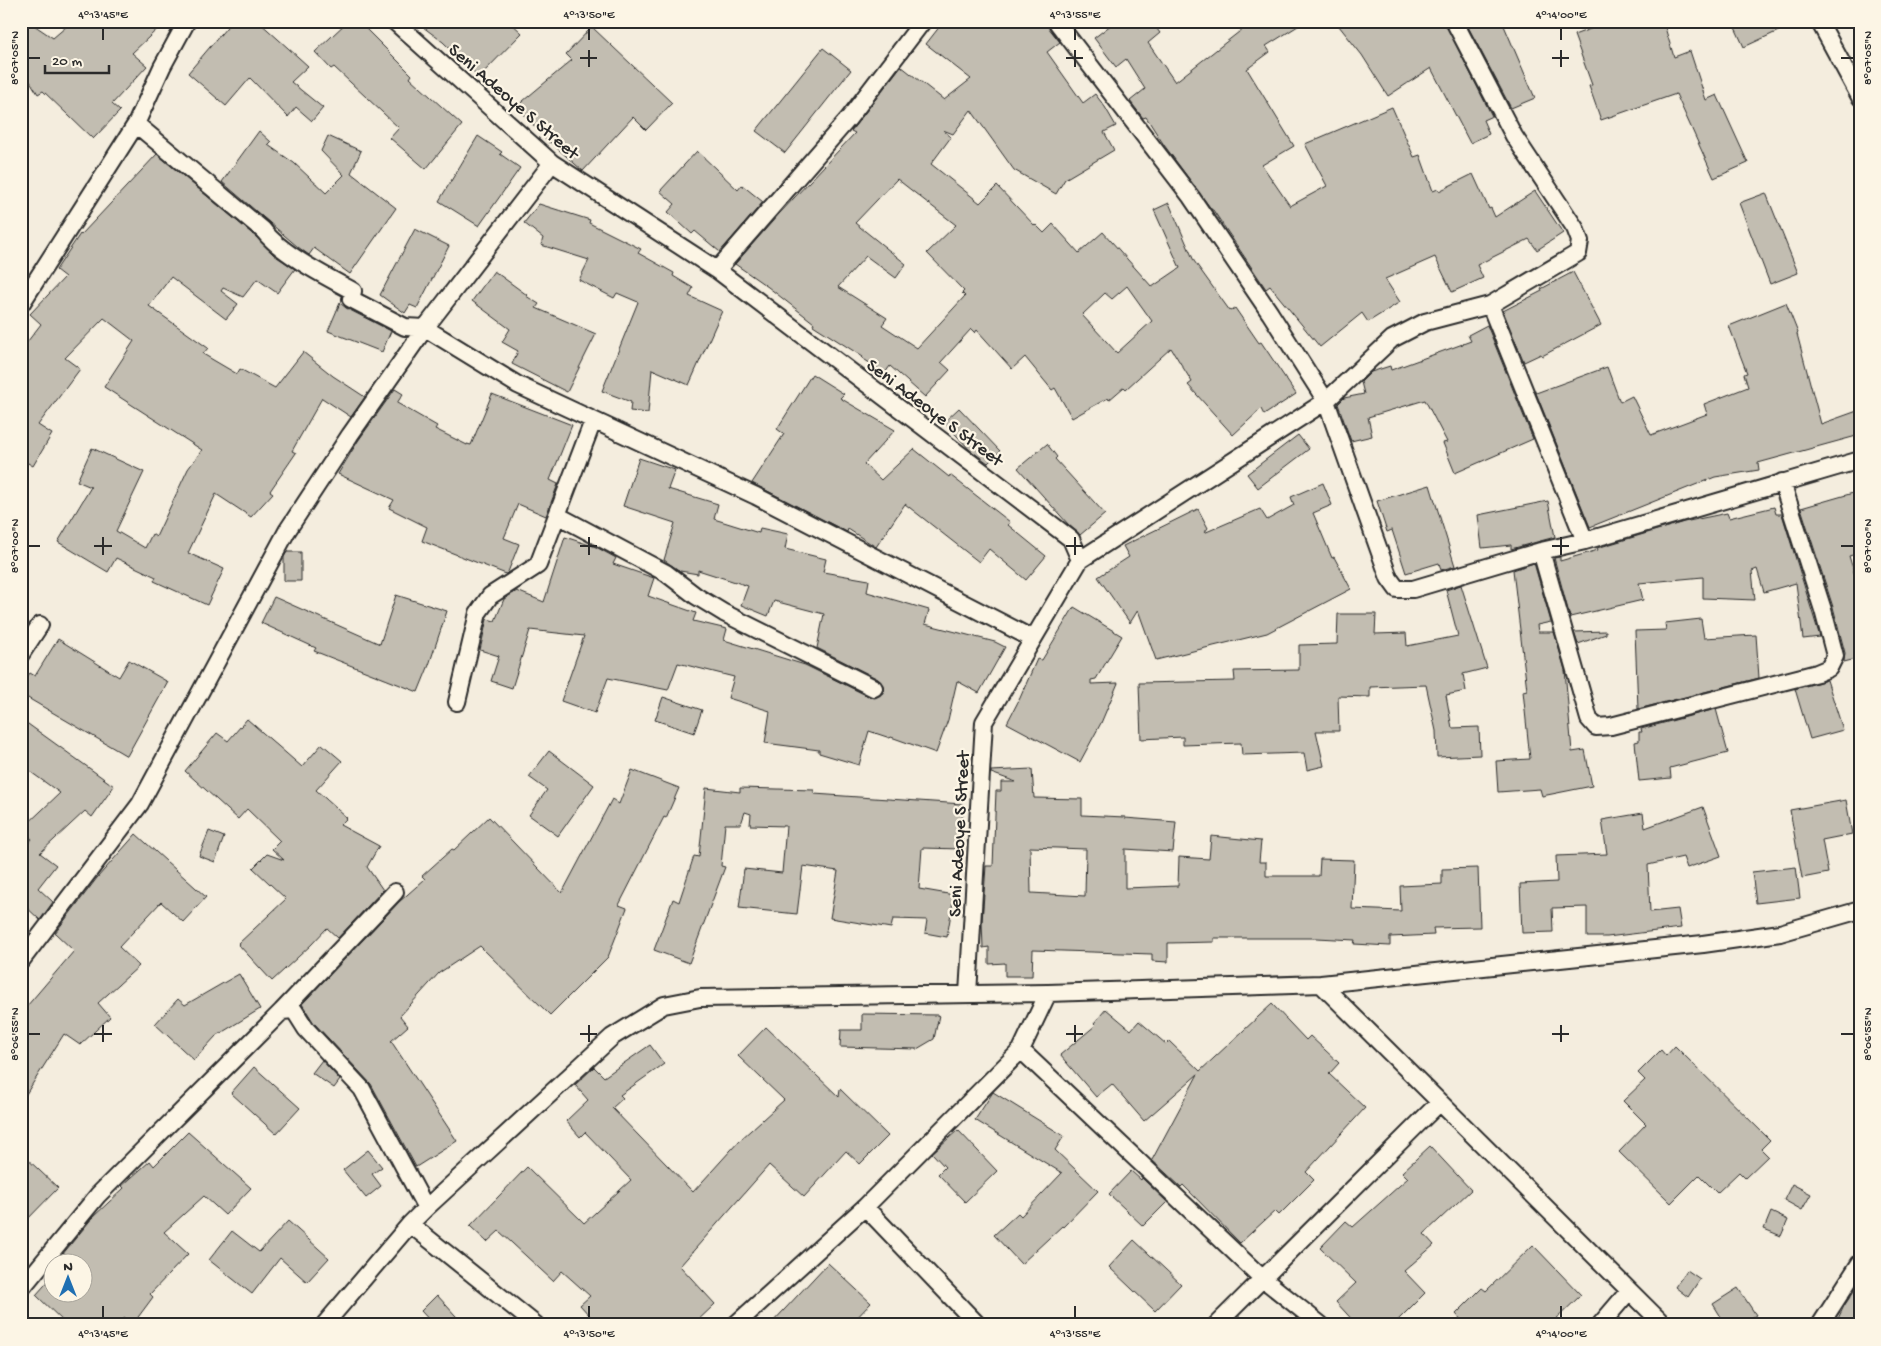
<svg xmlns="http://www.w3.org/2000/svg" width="1881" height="1346" viewBox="0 0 1881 1346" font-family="'Gochi Hand',sans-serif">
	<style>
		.building { fill: #c2bdb1; stroke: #2b2b2b; fill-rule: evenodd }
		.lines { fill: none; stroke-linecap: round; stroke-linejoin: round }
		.minor-casing { stroke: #2b2b2b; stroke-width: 20 }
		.minor { stroke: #fcf5e5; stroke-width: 16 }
		.ticks { fill: none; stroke: #2b2b2b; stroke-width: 2 }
		.labels { text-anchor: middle; stroke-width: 4.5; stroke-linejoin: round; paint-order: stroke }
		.street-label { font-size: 19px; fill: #2b2b2b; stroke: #fcf5e5 }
		.neatline { fill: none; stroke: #2b2b2b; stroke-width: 2 }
		.ticks-label { font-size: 12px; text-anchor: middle; fill: #2b2b2b }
	</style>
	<rect width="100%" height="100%" fill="#f4edde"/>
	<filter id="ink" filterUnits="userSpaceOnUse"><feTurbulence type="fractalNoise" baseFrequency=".02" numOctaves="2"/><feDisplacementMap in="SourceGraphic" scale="10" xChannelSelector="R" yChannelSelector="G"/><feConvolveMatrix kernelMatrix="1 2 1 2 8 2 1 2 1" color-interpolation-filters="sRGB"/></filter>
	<g filter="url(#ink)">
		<path class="building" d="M21,21H28L53,38L73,21H166L132,53L147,66L112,104L120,111L93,139L43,91L38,94L21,67Z
			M232,21H258L308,66L291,82L323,108L312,121L296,107L288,117L250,78L226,106L188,73Z
			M348,21H358L412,75L410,78L462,125L426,169L390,138L399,128L334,67L331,69L315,52Z
			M415,21H509L522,33L479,77L443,42Z
			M944,21H1046L1048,27L1060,42L1047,52L1083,103L1095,94L1105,107L1116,126L1104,132L1114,150L1065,179L1056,194L1014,170L971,110L953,134L943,130L951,137L931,164L980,203L997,186L1035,226L1036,225L1044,233L1053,224L1079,253L1103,232L1152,287L1180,268L1154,210L1169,203L1194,261L1230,311L1235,308L1259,343L1261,342L1296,394L1264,415L1261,409L1233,435L1188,385L1192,382L1171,348L1126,389L1124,387L1109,400L1108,398L1072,418L1055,388L1052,390L1025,357L1012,369L977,330L975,333L971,329L941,362L950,370L925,397L890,366L885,373L862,358L863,357L813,325L814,323L768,287L735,264L779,214L855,133L851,131L901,66L944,100L971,79L926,44ZM897,179L956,225L927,253L964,291L962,293L965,296L917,348L882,325L887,318L838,287L866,256L896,278L906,264L855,223ZM1127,286L1152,321L1117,353L1082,315L1105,293L1112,299Z
			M1116,21H1151L1160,33L1148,43L1175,82L1253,21H1306L1266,46L1270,52L1247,69L1294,146L1262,165L1290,206L1327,186L1305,144L1392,107L1414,157L1420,155L1433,191L1438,189L1439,191L1473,174L1489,209L1491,208L1495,217L1535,191L1563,233L1537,250L1529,239L1477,265L1483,278L1452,292L1435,257L1385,279L1400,302L1368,322L1362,313L1320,347L1270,286L1266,289L1213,210H1212L1164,145L1146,117L1143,118L1130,101L1145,89L1126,59L1116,67L1094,38Z
			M1335,21H1444L1492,116L1483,120L1489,134L1470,143L1431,68L1388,96L1362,55Z
			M1465,21H1502L1535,98L1511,108Z
			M1612,21H1663L1674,57L1690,51L1706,100L1717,95L1748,163L1714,178L1676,94L1601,120L1589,86L1592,85L1574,35Z
			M1732,21H1800L1744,47Z
			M592,27L672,103L646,130L633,117L583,171L550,142L549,143L517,106L572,60L566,54Z
			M823,48L851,70L785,153L756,131Z
			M259,131L271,142L268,145L294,163L326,193L344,175L321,151L328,136L361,151L351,173L396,208L350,274L314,248L309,255L298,247L222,182Z
			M478,136L502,152L500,154L520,168L479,226L439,201Z
			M697,151L738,190L742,185L763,202L720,252L695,231L692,234L668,212L675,204L660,191Z
			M157,154L256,237L274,255L295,269L277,293L257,279L243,297L223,288L221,291L238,304L226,319L171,277L149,306L208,348L203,354L237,374L240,369L275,388L303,352L333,376L365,397L351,417L322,398L292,451L296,453L270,491L273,493L251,517L216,494L188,553L224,569L207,605L154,581L156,577L116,558L108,572L58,542L91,487L77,481L92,448L144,472L116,531L145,548L152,534L156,537L188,469L202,450L104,387L134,341L104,318L65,358L80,369L38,425L52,434L33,466L21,459V350L41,324L30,314L65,277L56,270L80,234L81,235Z
			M1766,193L1798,273L1770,284L1739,203Z
			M539,204L590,220L589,223L641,249L638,253L674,273L673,276L693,288L689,296L722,311L689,385L652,369L648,413L630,411L631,402L602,391L638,302L617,293L614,298L579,280L589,260L541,245L543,238L524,223Z
			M415,229L449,246L417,308L410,305L405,313L380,295Z
			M494,271L527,295L526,296L539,304L536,308L596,334L567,392L512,364L518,351L502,342L510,329L472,301Z
			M1573,272L1601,325L1542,356L1541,354L1524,362L1503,311L1542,291L1541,289Z
			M340,303L346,308L391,331L382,352L328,331Z
			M1786,303L1798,333L1797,334L1821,424L1860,410V435L1758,463L1759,470L1715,477L1590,527L1536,393L1607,367L1620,402L1632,396L1651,435L1707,414L1704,404L1748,387L1744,374L1747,373L1729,326Z
			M1487,325L1533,439L1455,473L1443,443L1447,442L1425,400L1368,417L1372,436L1351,441L1338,404L1344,398L1364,394L1361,382L1371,372L1390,366L1391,370L1471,341L1468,335Z
			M812,374L844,394L840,398L895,430L864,464L881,480L914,449L949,477L950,475L1010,522L1008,525L1046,556L1026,580L989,549L979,562L905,504L876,547L848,529L847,532L752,483L784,434L777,429Z
			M395,389L403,394L397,403L437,426L435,429L467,445V444L471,445L492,394L572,425L550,480L558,484L546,516L518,504L504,538L519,544L508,572L506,574L422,541L427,527L389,508L394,500L338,474L358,441Z
			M959,408L1000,451L988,463L970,450L944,422Z
			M1298,435L1309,449L1258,488L1247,474Z
			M1047,444L1057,457L1055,459L1105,514L1080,535L1068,524L1018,468Z
			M639,458L675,470L668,489L718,504L714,519L759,533L760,528L788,534L785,549L826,559L823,572L869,580L867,592L929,610L925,624L995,642L1005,647L979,693L957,681L948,720L936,753L891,737L890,738L869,731L859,765L819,753V750L765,743L770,711L728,698L734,677L678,663L668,690L608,678L595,713L561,701L584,636L530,630L512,688L491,681L499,656L480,650L487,619L495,621L504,599L517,591L544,602L565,537L596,547L616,558L613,564L654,578L648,596L696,613L693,621L727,629L724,640L805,665L870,697L875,698L883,693L884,687L878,679L817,648L824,614L774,601L768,616L741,605L748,586L698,570V574L680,571L664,560L675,523L623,506Z
			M1323,483L1332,505L1313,513L1332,558L1334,557L1351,589L1267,633L1156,660L1138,610L1130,623L1098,577L1129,557L1123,546L1198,509L1208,528L1204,533L1260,509L1267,520L1294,505L1291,497Z
			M1430,485L1455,566L1441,570L1439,563L1406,573L1392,530L1387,532L1377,501Z
			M1860,491V553L1849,556L1860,592V658L1844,662L1845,653L1833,607L1801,508Z
			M1548,501L1555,537L1511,549V545L1482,548L1478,515Z
			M1774,507L1776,514H1782L1820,637L1803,639L1796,583L1764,592L1757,569L1752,571L1755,600L1703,598V577L1639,583L1643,600L1570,617L1554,558L1560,557V561L1598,550L1597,548L1684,522L1727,513L1729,518Z
			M287,552H301V581H284V557Z
			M1534,563L1551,622L1537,625L1538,632H1554L1565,670L1572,752L1585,750L1592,786L1542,796L1540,789L1498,792L1496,761L1530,759L1523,691L1527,690L1513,570Z
			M1461,585L1487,668L1463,674L1466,691L1446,695L1452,728L1479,727L1480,755L1437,757L1436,731L1426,685L1370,687V697L1338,696L1339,731H1316L1324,766L1307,770L1304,753L1242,755L1241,743L1183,745V737L1141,739L1139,683L1235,681L1234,671L1299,670V645L1337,644L1338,614H1376L1375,634L1406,633L1407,646L1458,636L1446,590Z
			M396,595L447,611L429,665L418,692L314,651L316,648L261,623L274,597L380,644Z
			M1074,607L1122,636L1096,679L1091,680V684L1118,683L1101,723L1080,762L1007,723L1020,698L1037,659L1042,660Z
			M1701,619L1704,638L1756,635L1759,678L1638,709L1635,631L1666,630L1665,623Z
			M1606,631V634L1578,644L1574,632Z
			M58,639L119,677L129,660L168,682L127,756L21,694V684L30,673L35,676Z
			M1827,680L1843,730L1810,739L1795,689Z
			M663,697L702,710L694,733L655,720Z
			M1716,709L1728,753L1670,768L1671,778L1639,781L1635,742L1639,741V732H1642L1641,729Z
			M21,719L114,786L92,817L85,811L40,853L56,865L38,888L53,902L40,920L24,905L21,909V852L32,839L22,829L60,793L21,765Z
			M247,719L302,767L322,744L342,761L316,790L347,818L340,825L379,846L367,867L383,890L338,938L327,928L311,945L272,981L238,944L286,899L253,868L267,854L284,860L272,849L280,841L247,809L238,819L185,771L217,733L228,741Z
			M549,751L594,785L558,836L529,815L547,790L529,777Z
			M1032,769L1034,798L1082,799V815L1125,817V818L1176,822L1173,852L1125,849V888L1178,886L1179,857L1209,859L1211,836L1261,841L1259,862H1266V876H1319L1320,859L1354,860L1352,909L1401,911L1400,886L1442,884V869L1478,868L1480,927L1433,928L1434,935L1390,937V946L1354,944L1355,940L1317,938H1214V942L1168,943V962L1152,961V954L1033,950L1032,976H1005V963L989,964V947L983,948L982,922L986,866H993L996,791H1001V782H1016L991,773V771ZM1030,847L1086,849L1085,896L1031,893Z
			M632,770L679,788L666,818L664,817L619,905L627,908L608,957L550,1015L480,946L439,973L400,1016L408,1026L391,1041L457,1141L416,1167L371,1084L314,1023L302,1004L399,902L425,879L422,876L452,849L454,850L489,817L562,893L612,799L619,804Z
			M706,788L740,792V788L814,790V794L963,804L962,849L922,848L919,889L954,895L947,937L925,933L927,920L893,919L891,928L830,918L838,871L803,866L797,914L739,908L744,869L782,873L786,826L750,825L751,814L745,812L741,824H725L721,866L725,867L689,963L654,950L673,899L679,902L694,856L699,857Z
			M1846,800L1852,834L1822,840L1828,873L1802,878L1790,810Z
			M1703,807L1721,856L1687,868L1683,857L1648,865L1650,912L1678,909L1681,928L1607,937H1587V907L1552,908L1553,932L1522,933L1520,884L1557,882L1556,856L1607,854L1602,820L1643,813L1645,828Z
			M209,831L224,837L215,862L199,856Z
			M136,834L206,897L183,922L161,902L119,947L139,966L98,1003L110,1017L80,1045L64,1034L21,1102V1013L74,951L55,933L97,878Z
			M1796,867L1800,898L1756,903L1752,872Z
			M239,974L260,1009L216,1036L194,1060L155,1024L178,999L185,1005Z
			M1272,1004L1306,1040L1310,1036L1339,1063L1329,1074L1365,1108L1306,1172L1314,1180L1279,1215L1275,1211L1240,1243L1183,1185L1181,1187L1152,1160L1198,1074L1144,1121L1112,1084L1096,1097L1060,1055L1096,1025L1094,1023L1106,1009L1131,1030L1139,1021L1166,1044L1169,1041L1200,1071Z
			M862,1014L939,1015L934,1039L917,1049L840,1047L841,1030H862Z
			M766,1027L839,1097L840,1089L888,1136L860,1164L846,1151L804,1197L769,1165L680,1266L715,1304L693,1325H598L580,1305L590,1296L562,1271L553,1281L499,1231L487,1242L470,1226L527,1167L584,1223L631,1180L585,1132L580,1137L566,1121L588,1100L575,1085L594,1067L604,1077L650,1045L664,1064L620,1095L623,1098L612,1108L693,1192L740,1140L784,1100L738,1056Z
			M1675,1046L1770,1140L1761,1149L1768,1156L1745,1178L1739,1172L1717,1193L1699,1175L1671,1203L1619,1152L1646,1124L1623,1101L1645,1080L1638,1073L1661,1050L1666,1056Z
			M322,1060L340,1080L334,1088L312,1073Z
			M254,1067L300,1108L276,1134L231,1093Z
			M993,1092L1064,1136L1055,1150L1098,1191L1063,1227L1062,1226L1021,1264L994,1235L1018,1213L1021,1216L1062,1173L975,1120Z
			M958,1130L997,1171L965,1202L938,1174L945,1167L932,1153Z
			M188,1132L251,1188L225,1215L204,1196L164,1232L188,1254L150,1294L153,1297L133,1324L125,1318L116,1325H67L36,1295L52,1277V1294H82V1264H60L57,1261L93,1217L124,1188L122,1186L150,1161L154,1166Z
			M1430,1146L1471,1190L1424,1234L1434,1245L1404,1271L1425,1293L1393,1325H1357L1336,1302L1356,1283L1320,1248L1346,1221L1353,1227L1408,1178L1402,1172Z
			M368,1150L382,1167L372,1174L381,1186L366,1198L343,1170Z
			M21,1153L58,1188L21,1226Z
			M1131,1171L1141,1180L1142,1178L1167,1202L1143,1226L1109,1194Z
			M1792,1184L1811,1194L1802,1210L1784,1200Z
			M1771,1212L1788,1220L1781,1236L1764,1229Z
			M288,1221L329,1258L307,1282L280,1258L252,1294L209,1260L232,1231L259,1252Z
			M1134,1240L1181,1284L1155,1311L1109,1267Z
			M1533,1245L1581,1295L1550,1325H1466L1456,1314L1482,1288L1486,1291Z
			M828,1263L871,1303L850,1325H770Z
			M1687,1270L1700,1279L1688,1297L1675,1287Z
			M1860,1282V1325H1835L1844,1306Z
			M1738,1288L1756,1315L1741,1325H1726L1713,1304Z
			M437,1295L464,1325H434L421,1311Z"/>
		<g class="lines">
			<defs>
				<path id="minor" d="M394,21L552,163L717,270L1071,539L1080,560L984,722L968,994
					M1056,21L1191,197L1270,313L1326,401L1389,578L1397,589H1413L1541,551L1585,541L1860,460
					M1819,21L1860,97
					M136,124L263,230C280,253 327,277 353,291L351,299L405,327L425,328L518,385L756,496L1033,639
					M717,270L849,118L923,21
					M21,304L136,124L162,67L187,21
					M1490,305L1585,541
					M557,515L666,573L696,596L724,613L874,688
					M1541,551L1589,719L1596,727L1611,726L1817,673L1829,668L1835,656L1823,610L1782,482
					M1080,560L1326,401L1392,339L1425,322L1490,305L1578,253L1580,241L1575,228L1514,136L1454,21
					M21,654L40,625
					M457,702L478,613L490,596L538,565L593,421
					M21,961L140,804L287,531L350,435L425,328L552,163
					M1321,984L1703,944L1780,933L1860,910
					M282,1011L395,892
					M1021,1050L1262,1278L1321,1325
					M865,1207L978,1325
					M410,1224L536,1325
					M21,1289L98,1195L282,1011L294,1010L306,1029L362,1089L426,1208
					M324,1325L410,1224L426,1208L612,1037L664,1005L700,998L1048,993L1321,984L1664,1325
					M735,1325L865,1207L1021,1050L1048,993
					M1216,1325L1440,1102
					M1600,1325L1629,1291
					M1820,1325L1860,1263"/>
			</defs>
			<use href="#minor" class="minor-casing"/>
			<use href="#minor" class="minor"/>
		</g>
	</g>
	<path class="ticks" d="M103,28V40M589,28V40M1075,28V40M1561,28V40M589,50V67M1075,50V67M1561,50V67M28,58H40M580,58H597M1066,58H1083M1552,58H1569M1841,58H1854M103,537V555M589,537V555M1075,537V555M1561,537V555M28,546H40M94,546H112M580,546H597M1066,546H1083M1552,546H1569M1841,546H1854M103,1025V1042M589,1025V1042M1075,1025V1042M1561,1025V1042M28,1034H40M94,1034H112M580,1034H597M1066,1034H1083M1552,1034H1569M1841,1034H1854M103,1306V1318M589,1306V1318M1075,1306V1318M1561,1306V1318"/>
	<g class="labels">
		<g class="street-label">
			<text transform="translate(515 100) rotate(41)" y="7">Seni Adeoye S Street</text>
			<text transform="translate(936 411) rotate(37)" y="7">Seni Adeoye S Street</text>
			<text transform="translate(957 834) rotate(-87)" y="7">Seni Adeoye S Street</text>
		</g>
	</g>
	<rect width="1881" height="1346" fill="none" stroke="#fcf5e5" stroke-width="55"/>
	<g transform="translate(68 1278)"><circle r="24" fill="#fcf5e5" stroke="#a8a49b"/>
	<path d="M0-4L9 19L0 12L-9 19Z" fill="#1f6fb2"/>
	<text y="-8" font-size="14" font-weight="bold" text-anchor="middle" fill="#2b2b2b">N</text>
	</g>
	<path d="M45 65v8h64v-8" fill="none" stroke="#2b2b2b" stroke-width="2.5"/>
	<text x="52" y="65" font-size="15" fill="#2b2b2b" stroke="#fcf5e5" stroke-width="4" paint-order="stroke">20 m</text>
	<rect x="28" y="28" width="1826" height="1290" class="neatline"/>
	<g class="ticks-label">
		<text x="103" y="18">4°13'45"E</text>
		<text x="589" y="18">4°13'50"E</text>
		<text x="1075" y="18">4°13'55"E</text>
		<text x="1561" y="18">4°14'00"E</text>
		<text transform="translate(14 58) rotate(-90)" y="4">8°07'05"N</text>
		<text transform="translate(1867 58) rotate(-90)" y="4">8°07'05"N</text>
		<text transform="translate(14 546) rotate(-90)" y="4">8°07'00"N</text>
		<text transform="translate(1867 546) rotate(-90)" y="4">8°07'00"N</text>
		<text transform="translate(14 1034) rotate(-90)" y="4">8°06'55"N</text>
		<text transform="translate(1867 1034) rotate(-90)" y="4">8°06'55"N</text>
		<text x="103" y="1337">4°13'45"E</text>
		<text x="589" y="1337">4°13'50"E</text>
		<text x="1075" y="1337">4°13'55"E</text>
		<text x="1561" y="1337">4°14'00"E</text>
	</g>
</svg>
